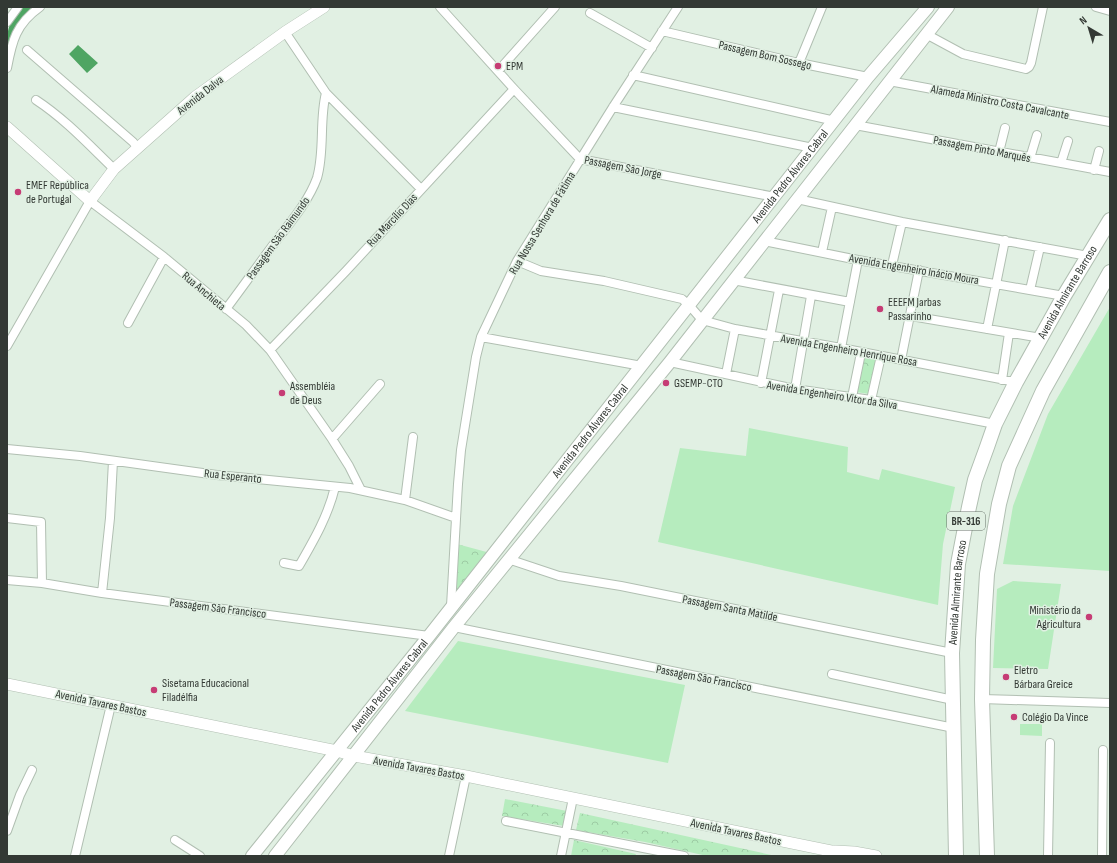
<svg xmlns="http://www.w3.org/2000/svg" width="1117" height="863" viewBox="0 0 1117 863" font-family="'Sofia Sans Condensed',sans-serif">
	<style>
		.grass { fill: #b6ecbe }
		.park { fill: url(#park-crowns) }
		.water { fill: #4fa563 }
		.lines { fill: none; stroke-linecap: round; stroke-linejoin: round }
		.street-casing { stroke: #b1bfb2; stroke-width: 10 }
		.secondary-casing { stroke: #b1bfb2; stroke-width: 12 }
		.primary-casing { stroke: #b1bfb2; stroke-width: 14 }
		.highway-casing { stroke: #b1bfb2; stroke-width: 16 }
		.street { stroke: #fff; stroke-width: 8 }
		.secondary { stroke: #fff; stroke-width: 11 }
		.primary { stroke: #fff; stroke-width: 12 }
		.highway { stroke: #fff; stroke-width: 14 }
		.poi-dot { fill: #c63c75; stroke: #e1f0e3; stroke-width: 1.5 }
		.labels { text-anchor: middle; stroke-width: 3; stroke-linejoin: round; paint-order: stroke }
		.shield { fill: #e1f0e3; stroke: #677068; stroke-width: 1 }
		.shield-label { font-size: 11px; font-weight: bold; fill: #333934 }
		.street-label { font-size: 12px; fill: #333934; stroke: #e1f0e3 }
		.poi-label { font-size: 12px; fill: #333934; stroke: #e1f0e3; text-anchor: start }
	</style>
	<defs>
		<pattern id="park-crowns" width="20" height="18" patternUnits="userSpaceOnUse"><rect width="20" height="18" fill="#b6ecbe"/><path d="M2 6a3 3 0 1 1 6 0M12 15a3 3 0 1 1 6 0" fill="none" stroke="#9dcba4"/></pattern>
	</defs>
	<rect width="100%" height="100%" fill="#e1f0e3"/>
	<path class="grass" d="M1110,307V571L1003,564L1013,506L1048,414Z
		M749,428L848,447L847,472L879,480L882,469L955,487L943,544L938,605L658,542L680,448L746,456Z
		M1013,581L1061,584L1048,669L993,668L997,589Z
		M458,641L685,685L668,763L405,711Z
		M1020,724H1042V736L1020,735Z"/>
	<path class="park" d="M863,356L877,358L869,394L856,392Z
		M457,544L494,554L451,606Z
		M505,799L567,811L564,826L502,816Z
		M580,813L776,856H707L645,842L576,830Z
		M574,840L636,854L635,856H571Z"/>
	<path class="water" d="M23,7H33L27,13L7,54C7,32 6,24 23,7Z
		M78,45L98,63L87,73L69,54Z"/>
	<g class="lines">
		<defs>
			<path id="street" d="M440,7L514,89L580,159L775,197
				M1096,7L1110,11
				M590,13L652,48
				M7,22L18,7
				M662,31L799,63L868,77
				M926,34L963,54L1026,69L1029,67L1031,63L1043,7
				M27,50L133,142L137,147
				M799,63L822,7
				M7,68C12,41 16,24 40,7
				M498,71L555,7
				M633,75L835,121
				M889,81L1110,122
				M326,93L421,189
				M36,100C65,119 89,145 114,169
				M613,107L813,148
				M855,125L1110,172
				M999,152L1005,128
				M1030,158L1037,135
				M1061,163L1068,141
				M1094,170L1099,151
				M797,199L902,222L1088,256
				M764,241L858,260L1064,296
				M822,252L832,207
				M517,261L541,271L604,281L682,299L689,305L702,320L735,329L841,348L1016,382
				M892,265L902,222
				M733,280L850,302
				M1030,290L1040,247
				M226,309C244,285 261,261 279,237C293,219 309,200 317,178C325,151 319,120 326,93L285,32
				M911,316L1041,338
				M128,323L164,257
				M987,329L1005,240
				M481,337L642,366
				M7,346L90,201L164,257L246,325L270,350L332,439L349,466L361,490
				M841,348L858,260
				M270,350L346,271L514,89
				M901,360L919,270
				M670,362L795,389L871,400L995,424
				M726,374L735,329
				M1002,380L1009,333
				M761,383L779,290
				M795,389L811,296
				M852,397L861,353
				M871,400L881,356
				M332,439L380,384
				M7,449L80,456L217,475L350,488L405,500L456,518
				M405,500L413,437
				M7,518L41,522L42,583
				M508,559L559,576L621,586L952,653
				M284,563L299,566C314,540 328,516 335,487
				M7,580L42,583L102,593L429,636
				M102,593L110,518L113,461
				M451,606L458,484L461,450L476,357L481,337L517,261L613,107L678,7
				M454,627L954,728
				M832,674L953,700
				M982,699L1110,703
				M506,821L684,856
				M7,831L20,795L32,770
				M175,840L200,856
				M75,856L111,705
				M449,856L466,776
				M561,856L573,798
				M1048,856L1050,743
				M1102,856L1103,750"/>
			<path id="secondary" d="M7,127L90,201L114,169L195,97L285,32L324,7
				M7,684L337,751L354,756L466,776L831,851L844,856
				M835,851L854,852L876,856"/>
			<g id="primary">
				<path id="s1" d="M252,856L429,636L868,77L928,7"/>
				<path d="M275,856L454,627L670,362L948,7"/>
			</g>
			<g id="highway">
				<path id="s2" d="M956,856L952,653L958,564L969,507L975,480L987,447L995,424L1016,382L1064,296L1110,220"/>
				<path d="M987,856L982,699L983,640L987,574L999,504L1009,466L1043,391L1110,272"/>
			</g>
		</defs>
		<use href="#street" class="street-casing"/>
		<use href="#secondary" class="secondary-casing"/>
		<use href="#primary" class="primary-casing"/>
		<use href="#highway" class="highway-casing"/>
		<use href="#street" class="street"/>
		<use href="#secondary" class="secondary"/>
		<use href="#primary" class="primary"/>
		<use href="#highway" class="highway"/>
	</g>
	<g class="poi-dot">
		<circle cx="498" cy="66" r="4"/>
		<circle cx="18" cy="192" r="4"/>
		<circle cx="880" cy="309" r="4"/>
		<circle cx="666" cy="383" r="4"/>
		<circle cx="282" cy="393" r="4"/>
		<circle cx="1089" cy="617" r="4"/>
		<circle cx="1006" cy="677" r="4"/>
		<circle cx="154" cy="690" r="4"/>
		<circle cx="1014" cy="717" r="4"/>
	</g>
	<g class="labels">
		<rect class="shield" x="947" y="512" width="38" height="18" rx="3"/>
		<g class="shield-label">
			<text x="966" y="525">BR-316</text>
		</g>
		<g class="street-label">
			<text transform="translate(765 55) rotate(13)" y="4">Passagem Bom Sossego</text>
			<text transform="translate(200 95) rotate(-38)" y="4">Avenida Dalva</text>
			<text transform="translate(1000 102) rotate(11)" y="4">Alameda Ministro Costa Cavalcante</text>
			<text transform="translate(982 149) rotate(11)" y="4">Passagem Pinto Marquês</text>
			<text transform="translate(623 167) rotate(11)" y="4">Passagem São Jorge</text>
			<text dy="4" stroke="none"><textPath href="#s1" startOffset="867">Avenida Pedro Álvares Cabral</textPath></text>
			<text transform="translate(392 220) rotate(-47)" y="4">Rua Marcílio Dias</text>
			<text transform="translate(542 223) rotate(-59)" y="4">Rua Nossa Senhora de Fátima</text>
			<text transform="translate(278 238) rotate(-54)" y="4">Passagem São Raimundo</text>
			<text transform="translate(914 269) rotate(10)" y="4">Avenida Engenheiro Inácio Moura</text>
			<text transform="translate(204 291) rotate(40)" y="4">Rua Anchieta</text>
			<text dy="4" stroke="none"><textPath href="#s2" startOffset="588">Avenida Almirante Barroso</textPath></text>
			<text transform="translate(849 350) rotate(10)" y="4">Avenida Engenheiro Henrique Rosa</text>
			<text transform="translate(832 395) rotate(9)" y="4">Avenida Engenheiro Vitor da Silva</text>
			<text dy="4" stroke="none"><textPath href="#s1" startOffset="543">Avenida Pedro Álvares Cabral</textPath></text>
			<text transform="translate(233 476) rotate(6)" y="4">Rua Esperanto</text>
			<text dy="4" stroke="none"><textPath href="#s2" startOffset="264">Avenida Almirante Barroso</textPath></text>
			<text transform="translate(218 608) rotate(7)" y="4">Passagem São Francisco</text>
			<text transform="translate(730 608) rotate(11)" y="4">Passagem Santa Matilde</text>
			<text transform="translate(704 678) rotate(11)" y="4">Passagem São Francisco</text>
			<text dy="4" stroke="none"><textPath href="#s1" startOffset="219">Avenida Pedro Álvares Cabral</textPath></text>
			<text transform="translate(101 703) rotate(12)" y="4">Avenida Tavares Bastos</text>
			<text transform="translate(419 768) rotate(10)" y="4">Avenida Tavares Bastos</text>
			<text transform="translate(736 832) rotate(12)" y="4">Avenida Tavares Bastos</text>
		</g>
		<g class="poi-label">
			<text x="506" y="70">EPM</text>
			<text x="26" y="189">EMEF República<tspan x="26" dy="14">de Portugal</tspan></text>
			<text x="888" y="306">EEEFM Jarbas<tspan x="888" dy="14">Passarinho</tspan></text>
			<text x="674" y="387">GSEMP-CTO</text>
			<text x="290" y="390">Assembléia<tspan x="290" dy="14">de Deus</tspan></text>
			<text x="1081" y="614" text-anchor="end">Ministério da<tspan x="1081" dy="14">Agricultura</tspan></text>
			<text x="1014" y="674">Eletro<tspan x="1014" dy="14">Bárbara Greice</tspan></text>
			<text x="162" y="687">Sisetama Educacional<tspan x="162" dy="14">Filadélfia</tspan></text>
			<text x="1022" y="721">Colégio Da Vince</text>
		</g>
	</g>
	<rect width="1117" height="863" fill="none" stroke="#333934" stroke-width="16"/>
	<g transform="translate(1089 28) rotate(322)" stroke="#e1f0e3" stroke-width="3" paint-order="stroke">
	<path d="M0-3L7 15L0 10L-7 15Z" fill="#333934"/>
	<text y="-6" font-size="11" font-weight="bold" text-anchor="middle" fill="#333934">N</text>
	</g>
</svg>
